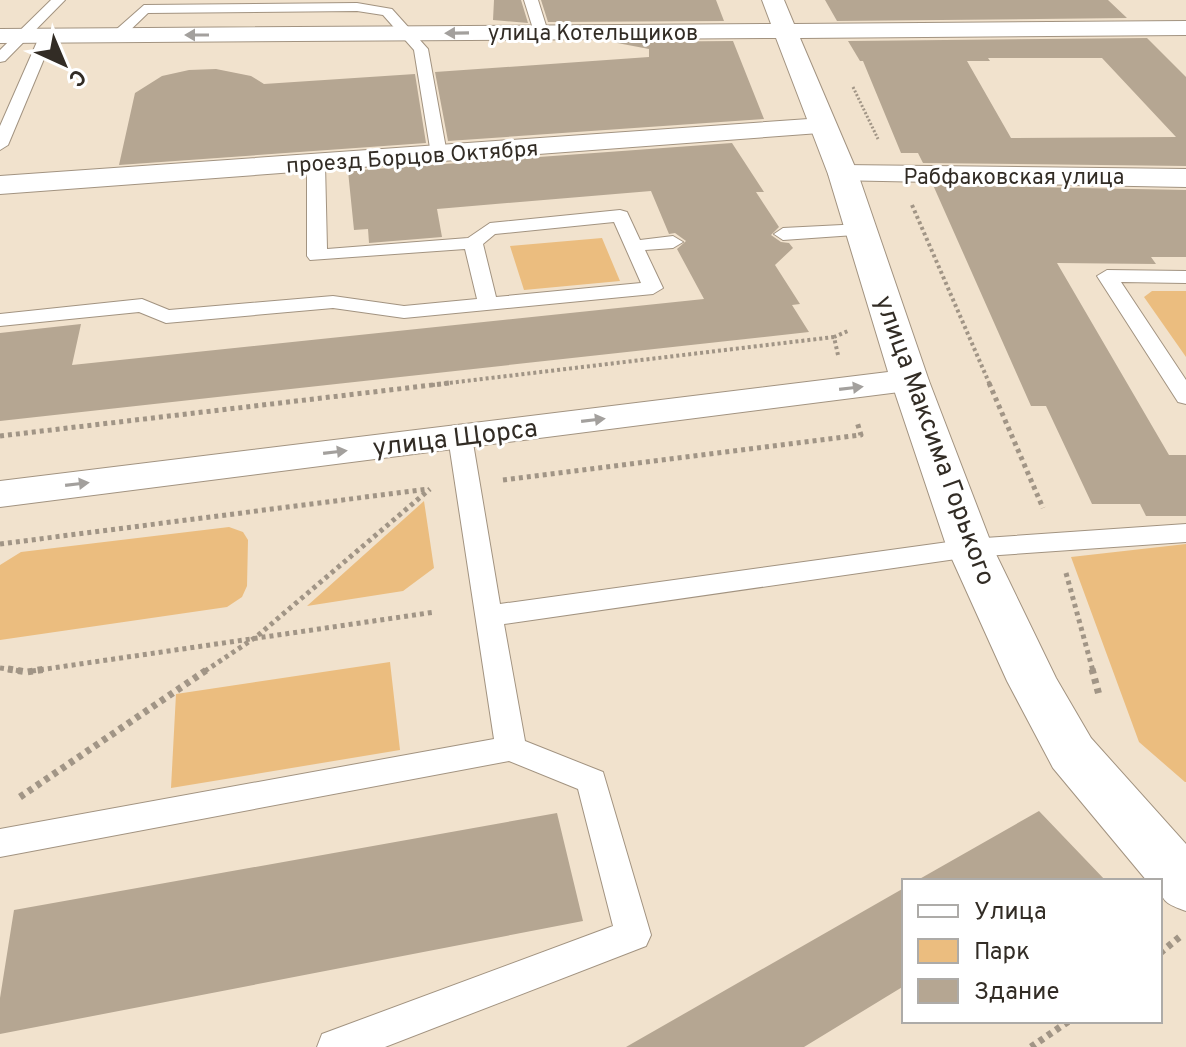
<svg xmlns="http://www.w3.org/2000/svg" width="1186" height="1047" viewBox="0 0 1186 1047" font-family="Overpass,sans-serif">
	<style>
		.green { fill: #ebbd7f }
		.building { fill: #b5a692; fill-rule: evenodd }
		.lines { fill: none; stroke-linecap: round; stroke-linejoin: round }
		.lane-casing { stroke: #a29380; stroke-width: 2 }
		.street-casing { stroke: #a29380; stroke-width: 2 }
		.secondary-casing { stroke: #a29380; stroke-width: 2 }
		.path-far3 { stroke: #a19586; stroke-width: 3; stroke-dasharray: 2 2; stroke-linecap: butt }
		.path-far2 { stroke: #a19586; stroke-width: 4; stroke-dasharray: 3 3; stroke-linecap: butt }
		.path-far1 { stroke: #a19586; stroke-width: 5; stroke-dasharray: 4 4; stroke-linecap: butt }
		.path { stroke: #a19586; stroke-width: 7; stroke-dasharray: 5 5; stroke-linecap: butt }
		.lane { fill: #fff; fill-rule: evenodd }
		.street { fill: #fff; fill-rule: evenodd }
		.secondary { fill: #fff; fill-rule: evenodd }
		.oneway { fill: #a3a09d }
		.labels { text-anchor: middle; stroke-width: 6; stroke-linejoin: round; paint-order: stroke }
		.far-street-label { font-size: 22px; fill: #322c25; stroke: #fff }
		.street-label { font-size: 26px; fill: #322c25; stroke: #fff }
	</style>
	<rect width="100%" height="100%" fill="#f1e2cd"/>
	<path class="green" d="M602,238L620,281L524,290L510,246Z
		M1152,291H1186V357L1144,297Z
		M424,501L434,568L403,591L307,606Z
		M229,527L243,532L248,540L247,586L242,597L227,607L0,640V565L21,552Z
		M1186,544V782H1185L1139,742L1071,557Z
		M390,662L400,750L171,788L176,694Z"/>
	<path class="building" d="M494,0H521L528,23L493,20Z
		M541,0H716L724,21L548,22Z
		M825,0H1108L1127,18L837,21Z
		M1147,38L1186,77V166L923,163L918,153H901L863,61H860L848,41ZM988,58H1102L1176,137L1011,138L967,61H990Z
		M733,41L764,119L448,141L435,72L649,57V49L612,42Z
		M216,69L251,76L264,84L415,74L426,143L119,165L135,93L162,76L189,70Z
		M732,143L764,192H756L779,227L771,235L781,242L789,243L793,248L775,265L800,304L792,305L809,332L0,421V333L81,324L72,365L704,299L677,249L686,241L675,233L669,234L651,191L437,209L442,237L369,243L368,229L354,230L348,171Z
		M933,185L1186,190V257H1151L1156,264L1057,263L1169,455H1186V516H1146L1140,504H1092L1046,406H1031Z
		M1039,811L1106,881H916Z
		M557,813L583,921L0,1034V998L14,910Z
		M904,888V986L804,1047H626Z"/>
	<g class="lines">
		<defs>
			<path id="lane" d="M51,0H65L5,61L0,62V50Z
				M524,0H538L548,32L546,35L534,32Z
				M357,3L392,9L428,49L447,154L445,158H433L431,154L414,50L383,15L357,11L148,13L122,38L110,35L144,5Z
				M47,31L54,35L8,145L0,150V126L40,35Z
				M316,159L325,164L327,249L468,238L490,223L620,210L627,212L640,240L673,236L683,242L673,248L645,250L663,288L653,294L404,318L333,308L166,323L139,312L0,326V314L142,299L169,310L333,296L404,306L477,299L465,249L310,260L307,256V164ZM614,222L641,283L496,297L483,244L495,234Z
				M862,224L871,230L869,234L783,240L774,234L783,228Z
				M1107,270L1186,271V283L1121,282L1186,380V404L1178,402L1097,276Z
				M460,430L468,432L472,437L500,604L970,539L1186,524V542L970,557L504,624L525,741L603,772L651,935L646,946L385,1047H317L322,1034L613,926L578,789L509,761L0,857V829L494,739L448,437L452,432Z"/>
			<path id="street" d="M823,118L833,120L837,126L833,132L0,194V176Z
				M843,165L1186,169V187L833,180L828,174L833,168Z
				M910,370L923,373L929,381L993,548L1056,678L1091,738L1186,844V911C1167,904 1160,902 1160,881H1147L1053,768L1007,681L947,548L891,381L897,373Z"/>
			<path id="secondary" d="M762,0H784L794,24L1186,21V35L800,38L858,174L929,381L923,389L0,507V481L888,372L828,174L776,38L0,43V29L771,24Z"/>
		</defs>
		<use href="#lane" class="lane-casing"/>
		<use href="#street" class="street-casing"/>
		<use href="#secondary" class="secondary-casing"/>
		<path class="path-far3" d="M853,87L878,139"/>
		<path class="path-far2" d="M912,205L990,385
			M838,355L834,337L848,331
			M432,385L834,337"/>
		<path class="path-far1" d="M989,383L1043,508
			M0,436L449,383
			M503,480L861,435L857,422
			M0,544L428,489
			M1066,573L1093,671
			M0,668L22,671
			M32,671L435,612
			M205,671L256,637L430,489"/>
		<path class="path" d="M8,669L27,672L46,669
			M1092,669L1099,695
			M20,797L208,669
			M1160,953L1182,935
			M1031,1047L1069,1021"/>
		<use href="#lane" class="lane"/>
		<use href="#street" class="street"/>
		<use href="#secondary" class="secondary"/>
	</g>
	<defs><path id="oneway-solid" d="M-6-.8H1V-3.2L6.5 0L1 3.2V.8H-6Z" transform="scale(2)"/></defs>
	<g class="oneway">
		<use href="#oneway-solid" transform="translate(457 33) rotate(179)"/>
		<use href="#oneway-solid" transform="translate(197 35) rotate(180)"/>
		<use href="#oneway-solid" transform="translate(851 388) rotate(-7)"/>
		<use href="#oneway-solid" transform="translate(593 420) rotate(-7)"/>
		<use href="#oneway-solid" transform="translate(335 452) rotate(-7)"/>
		<use href="#oneway-solid" transform="translate(77 484) rotate(-7)"/>
	</g>
	<g class="labels">
		<g class="far-street-label">
			<text x="593" y="40">улица Котельщиков</text>
			<text transform="translate(412 156) rotate(-4)" y="8">проезд Борцов Октября</text>
			<text x="1014" y="184">Рабфаковская улица</text>
		</g>
		<g class="street-label">
			<text transform="translate(455 437) rotate(-7)" y="9">улица Щорса</text>
			<text transform="translate(936 440) rotate(70)" y="9">улица Максима Горького</text>
		</g>
	</g>
	<rect x="902" y="879" width="260" height="144" fill="#ffffff" stroke="#adaba8" stroke-width="2"/>
	<rect x="918" y="905" width="40" height="12" fill="#ffffff" stroke="#adaba8" stroke-width="2"/>
	<text x="974" y="919" font-size="24" fill="#322c25">Улица</text>
	<rect x="918" y="939" width="40" height="24" fill="#ebbd7f" stroke="#adaba8" stroke-width="2"/>
	<text x="974" y="959" font-size="24" fill="#322c25">Парк</text>
	<rect x="918" y="979" width="40" height="24" fill="#b5a692" stroke="#adaba8" stroke-width="2"/>
	<text x="974" y="999" font-size="24" fill="#322c25">Здание</text>
	<g transform="translate(64 64) rotate(136)" stroke="#ffffff" stroke-width="6" paint-order="stroke">
	<path d="M0-6L14 30L0 20L-14 30Z" fill="#322c25"/>
	<text y="-12" font-size="22" font-weight="bold" text-anchor="middle" fill="#322c25">С</text>
	</g>
</svg>
